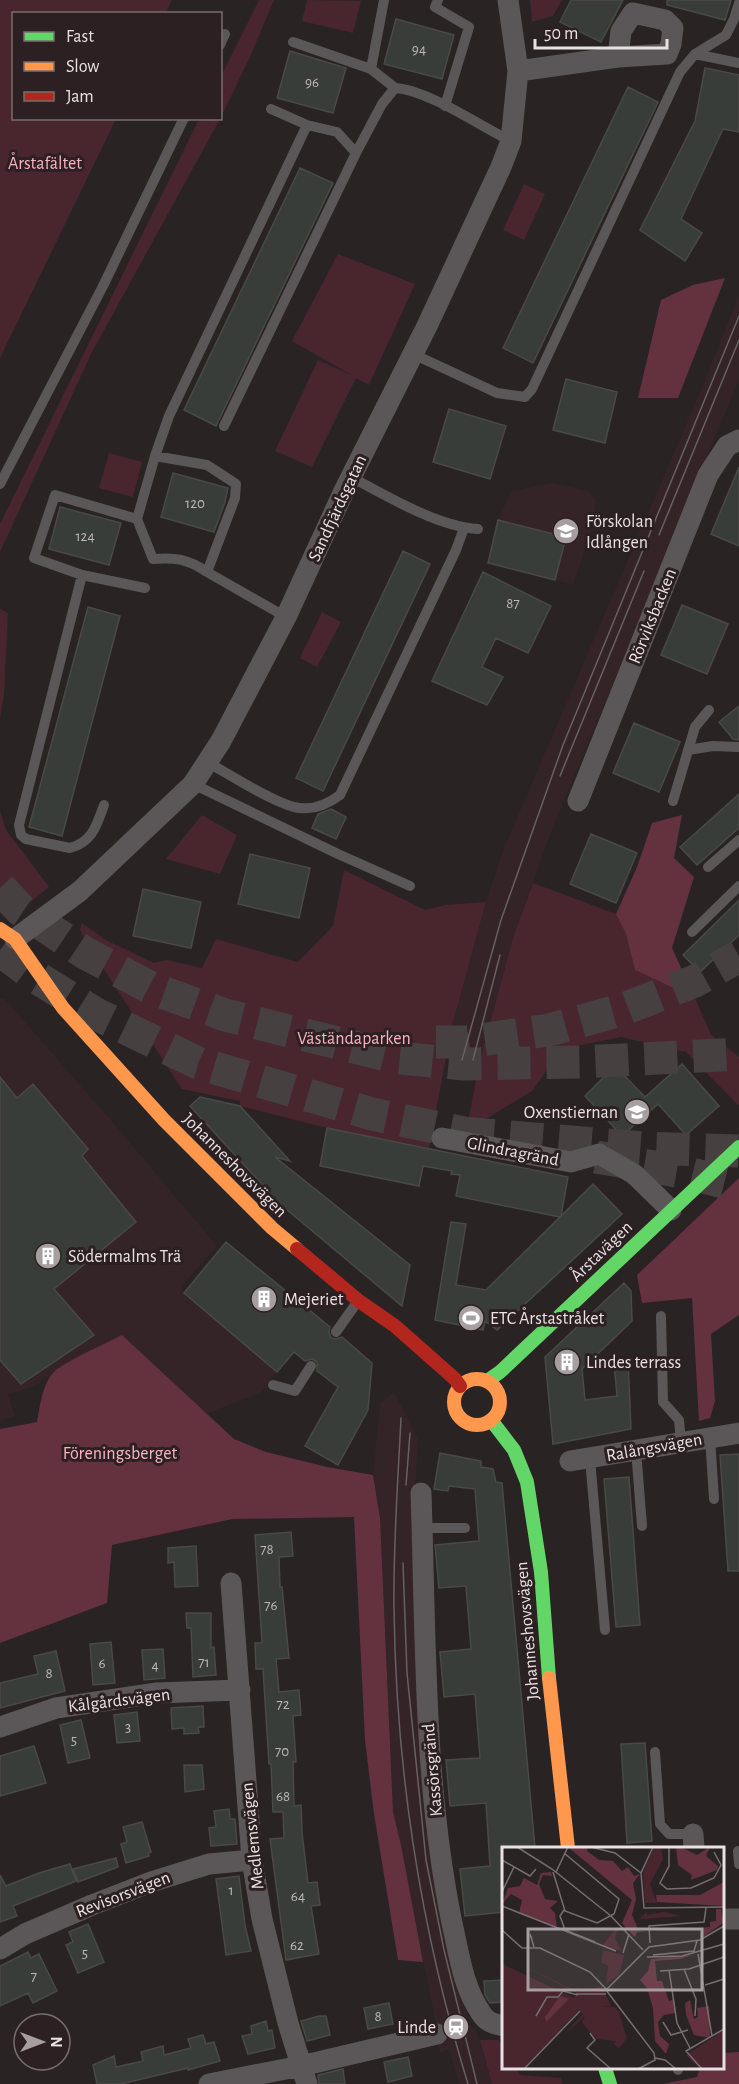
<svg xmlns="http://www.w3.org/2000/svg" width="739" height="2084" viewBox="0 0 739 2084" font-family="'Alegreya Sans',sans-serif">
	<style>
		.built { fill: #342327 }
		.green { fill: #49262e }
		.forest { fill: #64323e }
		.building { fill: #383d3a; stroke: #494948; stroke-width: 1.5 }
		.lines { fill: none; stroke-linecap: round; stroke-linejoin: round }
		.highway-tunnel { stroke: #464040; stroke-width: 33; stroke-dasharray: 33 16; stroke-linecap: butt }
		.lane { stroke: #5b5657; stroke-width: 10 }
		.street { stroke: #5b5657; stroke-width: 21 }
		.fast { stroke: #63d668; stroke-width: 14 }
		.slow { stroke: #ff974d; stroke-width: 14 }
		.jam { stroke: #b3261e; stroke-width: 14 }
		.tram { stroke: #666162; stroke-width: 1.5 }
		.labels { text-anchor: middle; stroke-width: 6; stroke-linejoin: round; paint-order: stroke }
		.number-label { font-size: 15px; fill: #bdb8b8 }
		.park-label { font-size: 18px; fill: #fdb2c1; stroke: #2c2022 }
		.street-label { font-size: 18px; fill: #e9e1e2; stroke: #2c2022 }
		.poi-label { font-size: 18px; fill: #e9e1e2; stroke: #2c2022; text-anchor: start }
		.inset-road { fill: none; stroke: #766f70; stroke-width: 1.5 }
		.view { fill: #a69ea0; fill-opacity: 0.15; stroke: #a69ea0; stroke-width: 3 }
		.inset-edge { fill: none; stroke: #e9e1e2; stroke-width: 3 }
	</style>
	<rect width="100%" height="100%" fill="#292324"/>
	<path class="built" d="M739,295V380L553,827L513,938L480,1060L447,1053L452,1026L486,902L504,848L700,392Z
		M553,483L588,491L596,500L594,524L573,585L555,580L566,537L498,520L511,491Z
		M0,999H5L122,1133L217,1246L181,1287L184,1293L277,1372L262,1392L206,1414L122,1335L68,1363L31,1388L8,1394L15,1416L0,1421Z
		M394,1392L418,1439L413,1532L415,1664L422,1768L433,1864L468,2022L477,2032L492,2084H459L449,2049L440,2053L435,2019L393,1812L380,1518L373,1475L380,1403Z"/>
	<path class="green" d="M0,0H172L166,13L14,14V118L116,119L0,358Z
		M259,0H274L249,59L221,117V76Z
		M307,0L361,1L353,33L302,21Z
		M530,0H562L553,16L532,22Z
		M199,119H220L91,354L0,552V524Z
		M524,184L545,194L524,240L503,230Z
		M338,254L415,284L369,385L356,378L312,467L275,451L318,360L353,376L292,341Z
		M109,453L142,462L133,497L99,488Z
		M0,609L8,613L4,693L0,719Z
		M322,612L341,622L317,667L300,658Z
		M0,811L6,830L49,887L21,910L0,895Z
		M202,815L237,835L220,874L166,859Z
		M344,870L425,910L446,905L486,902L452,1026L429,1148L327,1128L240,1106V1101L182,1089L86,942L80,930L82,923L106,940L154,963L167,960L202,968L216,939L298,962L333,926Z
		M533,883L616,914L626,934L635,970L695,998L711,1035L739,1057V1104L738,1105L686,1052L621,1037L562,1049L532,1091L466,1131L480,1060L513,938Z
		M480,2040H498L503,2046L504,2068H516L520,2075L561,2078L562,2084H492Z"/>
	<path class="forest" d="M725,278L678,398H638L661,300L693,285Z
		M682,815L674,858L694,877L672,948L695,998L635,970L626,934L616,914L637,867L652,823Z
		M739,1178V1315L711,1334L715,1401L710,1418L699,1421L692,1298L642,1303L637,1275Z
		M122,1335L234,1439L266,1452L327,1467L373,1475L380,1518L393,1812L401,1845L423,1962L398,1960L374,1814L365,1740L354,1517L232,1519L112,1545L107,1603L0,1643V1429L37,1422C40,1407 42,1385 53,1373C63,1362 107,1343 122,1335Z
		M739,2052V2084H663L697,2077L700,2068H722L723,2053Z"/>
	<path class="building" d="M571,0H623L601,42L560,22Z
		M667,0H731L725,20L667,5Z
		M396,19L454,35L442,79L384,64Z
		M290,51L346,68L333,113L277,98Z
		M705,68L739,75V132L723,129L681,219L702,233L685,261L640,230L695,121Z
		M628,87L658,102L533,363L503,348Z
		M300,168L333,183L216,426L184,410Z
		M566,379L617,392L605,443L553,430Z
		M449,409L506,426L490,479L433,462Z
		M739,467V546L711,534Z
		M173,473L228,488L225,502L214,532L161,517Z
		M60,507L121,523L109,565L49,549Z
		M498,520L566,537L555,580L488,563Z
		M403,551L430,564L323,791L296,778Z
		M483,572L551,606L528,653L496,638L482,667L503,677L487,705L432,681Z
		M682,605L728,624L707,674L661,655Z
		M88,607L120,616L62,836L29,827Z
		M739,706V740L733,739L719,722Z
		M634,723L680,742L659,792L613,773Z
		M739,794V828L697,865L680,847Z
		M331,809L346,817L336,839L312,828L318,814Z
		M591,834L637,853L616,903L570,884Z
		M250,854L310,868L299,918L238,904Z
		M143,889L201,902L191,948L133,936Z
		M739,900V935L700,972L683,955Z
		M682,1064L719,1106L686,1135L658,1104L622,1136L585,1096L615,1066L645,1097Z
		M0,1077L17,1098L33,1084L88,1149L82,1156L136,1222L54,1289L94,1335L21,1384L0,1360Z
		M200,1097L240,1106L290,1161L275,1157L410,1265L402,1306L280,1204L190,1106Z
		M327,1128L568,1177L561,1216L593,1184L622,1214L497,1330L485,1321L483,1330L435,1320L451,1222L466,1224L456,1285L486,1290L560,1217L456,1196L460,1175L451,1174L452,1171L423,1166L419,1186L320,1166Z
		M226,1242L330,1327L329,1332L331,1338L336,1339L342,1337L372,1363L368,1410L338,1465L305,1446L338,1387L317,1371V1362L312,1359L305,1361L294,1352L277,1372L184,1293Z
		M624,1283L631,1291L632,1321L582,1369L585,1400L617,1396L614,1363L628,1361L631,1429L553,1444L545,1357Z
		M440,1453L481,1461V1467L493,1469L496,1482L502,1483L535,1848H504V1912L465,1916L460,1869L490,1866L486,1803L450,1806L446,1760L480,1758L475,1694L444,1697L440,1652L471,1649L466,1586L439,1588L435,1545L479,1541L475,1489L449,1486L448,1491L434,1489Z
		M739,1454V1571H728L720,1455Z
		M629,1477L640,1625L616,1627L604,1479Z
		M291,1532L293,1556L279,1557L280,1587H282L289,1658L276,1659L279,1692L299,1690L301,1715L293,1716L296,1762H293L294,1806L301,1805L302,1832L308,1883L317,1882L320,1905L311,1906L319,1954L286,1960L270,1839L284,1838L283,1812H273L271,1764H269L263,1669H256L255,1643H262L255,1535Z
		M196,1546L198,1586L175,1587L174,1562L168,1563V1548Z
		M186,1613H211V1648L214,1647L216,1675L193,1677L191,1628H187Z
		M111,1642L115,1683L93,1685L90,1644Z
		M163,1649L165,1678L144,1680L142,1650Z
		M56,1651L65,1691L0,1708V1683L38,1674L34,1656Z
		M203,1706L204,1727H198L199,1733L184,1734V1728L172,1729L171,1708Z
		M137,1712L140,1741L117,1743L114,1715Z
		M81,1720L90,1758L68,1763L60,1725Z
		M645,1743L652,1841L627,1843L621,1744Z
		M34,1746L46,1783L0,1796V1756Z
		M184,1765H202L204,1789L185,1792Z
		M229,1809L230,1819H235L237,1844L211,1846L209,1828L216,1827L214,1811Z
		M142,1822L151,1852L148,1853L149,1856L126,1863L121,1844L127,1842L123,1827Z
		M116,1858L118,1867L78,1882L73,1869Z
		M70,1864L76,1881L13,1906L17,1916L0,1922V1875L6,1886L39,1873Z
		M239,1876L245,1925L251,1951L226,1955L216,1879Z
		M88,1924L104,1962L78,1973L66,1945L73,1942L69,1932Z
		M28,1952L31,1958L39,1954L57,1991L33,2003L28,1993L0,2006V1966Z
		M504,1980V2002L490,2003L485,1995L484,1981Z
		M389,2003L393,2024L368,2029L364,2008Z
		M319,2016H326L330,2035L307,2041L301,2021Z
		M266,2021L268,2031L272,2030L275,2048L248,2054L242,2036L252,2034L251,2026Z
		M203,2035L206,2044L214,2042L220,2061L188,2070V2068L121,2084H97L93,2065L114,2056L116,2067L143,2061L141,2052L163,2046L164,2055L191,2048L188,2039Z
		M408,2057L412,2076L388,2082L384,2062Z
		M343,2069L345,2084H319L318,2075Z"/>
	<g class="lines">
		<path class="highway-tunnel" d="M0,888L21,910L85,953L151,988L225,1015L398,1058L464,1064L582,1062L739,1054
			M0,950L36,977L96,1014L198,1063L372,1114L483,1137
			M436,1042H467L549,1030L624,1009L695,981L739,956
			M461,1133L644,1148L739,1151
			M596,1157L683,1172L739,1186"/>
		<path class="lane" d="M438,0L435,7L469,27L445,106
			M293,42L371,69L395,88
			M220,45L225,34
			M695,54L739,63
			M371,69L384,0
			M271,109L307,125L337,132L356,153
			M413,354L497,393L525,397L532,389L680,72L695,54L726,35L734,19L739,3
			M224,426L356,153L382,104L395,88C428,90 480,126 511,141
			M155,456L169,416L307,125
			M351,477C386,496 439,527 478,529
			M0,484L103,286L184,118
			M137,519L55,495L34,558L82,575L145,588
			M207,572L235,498L236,484L207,465L155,456L137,519L153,559C175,557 188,559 207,572L286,617
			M82,575L19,825L21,835L26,839L70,848C93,842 97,824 104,805
			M688,750L713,746L739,747
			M207,762C227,773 280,807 300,808C315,810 328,804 340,795L456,550L464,528
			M193,784L338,854L410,886
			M673,801L695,727L709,710
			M708,867L739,840
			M692,932L739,886
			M661,1316L663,1402L679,1420L681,1443
			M336,1332L358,1301
			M273,1385L295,1391L311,1366
			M710,1437L714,1499
			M636,1450L642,1526
			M590,1459L605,1630
			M422,1528H465
			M655,1752L660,1824L669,1834H693
			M738,1851L739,1864
			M678,2068V2070"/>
		<path class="street" d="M518,71L618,57L667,54L671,44L673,28L665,20L633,13L621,31L618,57
			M578,801L708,475L727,446L739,440
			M15,939L80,891L193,784L221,741L286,617L344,491L427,326L501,167L511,141L518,71L508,0
			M442,1138L571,1162L599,1154L634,1174L671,1210
			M570,1461L739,1433
			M421,1493C426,1637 423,1782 452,1923C459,1954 463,1987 481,2013C486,2022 494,2024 504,2026
			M231,1583L252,1860L262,1919L288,2023L307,2084
			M0,1727L56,1708L157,1693L240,1690
			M693,1834L694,1848
			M722,1919H739
			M0,1949L25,1934L92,1905L151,1882L209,1864L252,1860
			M209,2084L301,2066L437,2034"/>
		<path class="fast" d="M487,1381L500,1372L739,1147
			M491,1420L514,1450L527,1482L541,1572L549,1678
			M605,2068L610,2084"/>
		<path class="slow" d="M0,929L15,939L63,1008L164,1120L272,1228L297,1249
			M454 1402a23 23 0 1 1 46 0a23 23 0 1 1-46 0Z
			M549,1678L568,1848"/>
		<path class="jam" d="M297,1249L359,1301L395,1326L455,1379L460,1386"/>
		<path class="tram" d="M659,535L739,340
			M560,776L644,571
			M462,1060L501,920L563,745L739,316
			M473,1060L500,955
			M401,1418C398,1481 393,1545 394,1609C396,1769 421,1931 468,2084
			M406,1485L410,1433
			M403,1563L407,1673L426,1860L444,1950L477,2084"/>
	</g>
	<defs>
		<symbol id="school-disc" viewBox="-11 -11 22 22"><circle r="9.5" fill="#a69ea0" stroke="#2c2022"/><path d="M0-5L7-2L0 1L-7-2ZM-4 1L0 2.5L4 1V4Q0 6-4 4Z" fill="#fff"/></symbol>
		<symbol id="building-disc" viewBox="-11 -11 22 22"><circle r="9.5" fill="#a69ea0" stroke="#2c2022"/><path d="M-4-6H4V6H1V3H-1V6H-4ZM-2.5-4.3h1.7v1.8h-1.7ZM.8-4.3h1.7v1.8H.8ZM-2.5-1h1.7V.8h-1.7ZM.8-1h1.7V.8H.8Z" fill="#fff"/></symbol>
		<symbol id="stadium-disc" viewBox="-11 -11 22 22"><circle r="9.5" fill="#a69ea0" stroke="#2c2022"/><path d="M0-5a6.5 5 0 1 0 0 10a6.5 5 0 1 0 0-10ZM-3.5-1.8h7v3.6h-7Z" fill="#fff"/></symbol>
		<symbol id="station-disc" viewBox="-11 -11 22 22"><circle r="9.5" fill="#a69ea0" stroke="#2c2022"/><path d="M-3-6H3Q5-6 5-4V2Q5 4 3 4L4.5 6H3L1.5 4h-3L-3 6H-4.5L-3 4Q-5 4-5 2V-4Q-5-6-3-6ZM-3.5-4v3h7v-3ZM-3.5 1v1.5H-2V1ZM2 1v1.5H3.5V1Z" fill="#fff"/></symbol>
	</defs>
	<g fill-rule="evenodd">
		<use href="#school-disc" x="551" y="516" width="30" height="30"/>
		<use href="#school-disc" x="622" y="1097" width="30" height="30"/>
		<use href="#building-disc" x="33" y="1241" width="30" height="30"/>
		<use href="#building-disc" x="249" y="1284" width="30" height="30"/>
		<use href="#stadium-disc" x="456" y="1303" width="30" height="30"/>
		<use href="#building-disc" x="552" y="1347" width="30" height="30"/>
		<use href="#station-disc" x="441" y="2012" width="30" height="30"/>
	</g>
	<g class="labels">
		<g class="number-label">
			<text x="419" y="54">94</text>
			<text x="312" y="87">96</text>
			<text x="195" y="508">120</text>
			<text x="85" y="541">124</text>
			<text x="513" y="608">87</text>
			<text x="267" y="1554">78</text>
			<text x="271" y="1610">76</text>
			<text x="204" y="1667">71</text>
			<text x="102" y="1668">6</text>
			<text x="155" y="1670">4</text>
			<text x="49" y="1678">8</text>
			<text x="283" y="1709">72</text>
			<text x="128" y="1732">3</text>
			<text x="74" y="1745">5</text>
			<text x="282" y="1756">70</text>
			<text x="283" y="1801">68</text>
			<text x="231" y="1895">1</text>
			<text x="298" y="1901">64</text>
			<text x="297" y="1950">62</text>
			<text x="85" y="1958">5</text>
			<text x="34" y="1981">7</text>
			<text x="378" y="2021">8</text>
		</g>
		<g class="park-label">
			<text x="45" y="169">Årstafältet</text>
			<text x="354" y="1044">Väständaparken</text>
			<text x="120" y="1459">Föreningsberget</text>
		</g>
		<g class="street-label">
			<text transform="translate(337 508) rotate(-65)" y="6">Sandfjärdsgatan</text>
			<text transform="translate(652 616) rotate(-68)" y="6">Rörviksbacken</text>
			<text transform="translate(513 1151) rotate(11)" y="6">Glindragränd</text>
			<text transform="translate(235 1165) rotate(45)" y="6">Johanneshovsvägen</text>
			<text transform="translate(601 1251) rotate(-44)" y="6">Årstavägen</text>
			<text transform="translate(654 1447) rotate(-10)" y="6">Ralångsvägen</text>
			<text transform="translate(527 1631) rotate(-95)" y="6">Johanneshovsvägen</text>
			<text transform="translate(119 1700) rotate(-7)" y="6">Kålgårdsvägen</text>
			<text transform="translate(432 1770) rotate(-95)" y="6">Kassörsgränd</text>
			<text transform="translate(252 1836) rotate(-96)" y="6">Medlemsvägen</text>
			<text transform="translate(123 1894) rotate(-21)" y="6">Revisorsvägen</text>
		</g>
		<g class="poi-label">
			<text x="586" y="527">Förskolan<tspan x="586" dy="21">Idlången</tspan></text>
			<text x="618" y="1118" text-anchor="end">Oxenstiernan</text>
			<text x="68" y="1262">Södermalms Trä</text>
			<text x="284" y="1305">Mejeriet</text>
			<text x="490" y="1324">ETC Årstastråket</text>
			<text x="586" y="1368">Lindes terrass</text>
			<text x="436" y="2033" text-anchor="end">Linde</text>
		</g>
	</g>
	<g transform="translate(502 1847)">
		<rect width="222" height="222" fill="#292324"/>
		<path d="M152,0H159L161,12L148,37L155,56H143L141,26ZM144,65L145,68L161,65L180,69L138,72ZM116,79L113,92L120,104L100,99ZM101,103L122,108L117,128L104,137L106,119L99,115ZM0,108L76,145L100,139L109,159H99L113,160L117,165L125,191L117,201L112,197L114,194L95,192L80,176L83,169L61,189L81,167L77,163L21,222H0V117L66,148L72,151L75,146ZM222,183V222H198L184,208Z" fill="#49262e"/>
		<path d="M86,0L85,4L97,13L111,14L120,24L126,20L132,29L138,27L131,36L134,52L130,68L137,84L145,85H135L133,90L125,82L120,76L130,53L67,1ZM179,0L195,8L208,0L204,9L216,19L215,23L189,33L190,28L176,18L174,0ZM49,25L50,29L41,28L37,37L43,52L56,54L48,61L53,66L55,81L17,66L20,53L9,47L0,57L6,41L18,39L22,31L35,38L39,26ZM222,35V59L155,55L154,48H198ZM214,62H219L221,76L201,90L198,81L208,80V75L214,74ZM190,108L178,112L153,114L155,134H160L167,154L172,152L174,166L162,168L156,175L158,189L167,197L164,207L153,194L151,161L145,141L138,133L146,124L149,112ZM58,149L67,152L44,175L43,170ZM188,153L192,172L196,170L195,161L207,159L208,191L192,188L184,168L183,156Z" fill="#64323e"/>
		<path class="inset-road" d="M15,0L50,22L109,69L141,103M89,0L113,6L139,26M151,0L139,26L142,61L222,60M167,0V19L158,36L165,42L189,41L212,31L219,18L212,5M0,13L28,29L34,22M51,25L63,64L95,76L112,67L117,52L62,6M54,25L66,0M0,45L12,20M0,59L114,104M62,63L58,69L63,83L93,95M0,83L20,101H38L88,125L104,142M30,92L28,87L32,100M148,96L147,79L202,75L204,61M121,106L127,87M196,107L210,189M151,108L192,104L195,94M145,110L180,109L222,97M182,122L194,152L193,169M167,123L175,176L188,201M158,124L187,122L222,110M203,138L222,132M74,147H104M34,169L45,150H56L61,144L76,148M161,175L169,188L186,183M88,186L93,193L85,201L109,222M153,211L163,213L174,222M22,222L78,164M136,222L153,213L152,206L104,143L147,100L198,93L222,79M200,222L184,204L222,182"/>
		<path class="view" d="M26,82H200V143H26Z"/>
		<rect width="222" height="222" class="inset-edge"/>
	</g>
	<rect x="12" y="12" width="210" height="108" fill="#2c2022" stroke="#786d6f" stroke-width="1.5"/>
	<rect x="24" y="32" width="30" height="9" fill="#63d668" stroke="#786d6f" stroke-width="1.5"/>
	<text x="66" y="42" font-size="18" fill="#e9e1e2">Fast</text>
	<rect x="24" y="62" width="30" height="9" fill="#ff974d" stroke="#786d6f" stroke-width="1.5"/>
	<text x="66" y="72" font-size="18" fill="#e9e1e2">Slow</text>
	<rect x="24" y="92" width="30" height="9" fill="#b3261e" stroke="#786d6f" stroke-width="1.5"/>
	<text x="66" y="102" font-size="18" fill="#e9e1e2">Jam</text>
	<g transform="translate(42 2042) rotate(90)"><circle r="28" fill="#2c2022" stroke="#786d6f" stroke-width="1.5"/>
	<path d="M0-4.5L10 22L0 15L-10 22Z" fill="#a69ea0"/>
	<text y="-9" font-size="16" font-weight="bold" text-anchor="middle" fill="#e9e1e2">N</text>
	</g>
	<path d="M535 39v9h132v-9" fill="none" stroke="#e9e1e2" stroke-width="3"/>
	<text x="544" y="39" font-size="18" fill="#e9e1e2" stroke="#2c2022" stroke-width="4.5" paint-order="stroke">50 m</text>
</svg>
